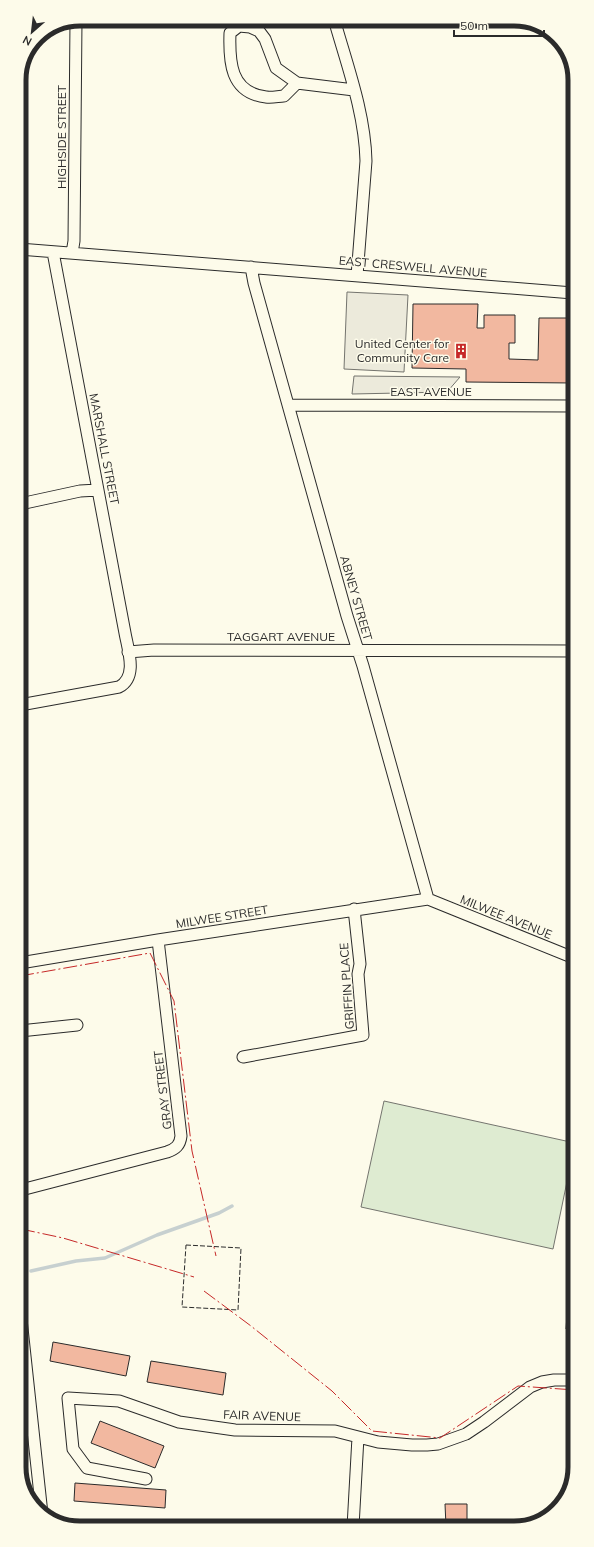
<svg xmlns="http://www.w3.org/2000/svg" width="594" height="1547" viewBox="0 0 594 1547" font-family="Mulish,sans-serif">
	<style>
		.green { fill: #deebd1; stroke: #74746e }
		.parking { fill: #eceadb; stroke: #74746e }
		.lines { fill: none; stroke-linecap: round; stroke-linejoin: round }
		.stream { stroke: #c7d0d0; stroke-width: 3.5 }
		.building { fill: #f2b8a0; stroke: #2b2b2b }
		.street-casing { stroke: #2b2b2b; stroke-width: 13 }
		.street { stroke: #fdfbea; stroke-width: 11 }
		.fence { stroke: #2b2b2b; stroke-width: 1; stroke-dasharray: 5 2; stroke-linecap: butt }
		.power { stroke: #c62828; stroke-width: 1; stroke-dasharray: 14 3 2 3; stroke-linecap: butt }
		.labels { text-anchor: middle; stroke-width: 3; stroke-linejoin: round; paint-order: stroke }
		.street-label { font-size: 12px; fill: #2b2b2b; stroke: #fdfbea }
		.poi-label { font-size: 12px; fill: #2b2b2b; stroke: #fdfbea; text-anchor: end }
		.rim { fill: none; stroke: #2b2b2b; stroke-width: 5 }
	</style>
	<rect width="100%" height="100%" fill="#fdfbea"/>
	<path class="green" d="M384,1101L575,1143L553,1249L361,1207Z"/>
	<path class="parking" d="M347,292L408,295L404,372L344,369Z
		M354,376L460,377L447,392L352,394Z"/>
	<g class="lines">
		<path class="stream" d="M31,1271L76,1261L105,1258L157,1235L219,1213L232,1206"/>
	</g>
	<path class="building" d="M413,304H478L477,328H484V315H515V343H509V359L538,360L539,318H573V383L466,382V369L412,368Z
		M569,1288L575,1289V1329H566Z
		M53,1342L130,1356L126,1376L50,1361Z
		M151,1361L226,1373L223,1395L147,1382Z
		M100,1421L164,1446L155,1468L91,1443Z
		M75,1483L166,1490L165,1508L74,1501Z
		M445,1504H467V1526H446Z"/>
	<g class="lines">
		<defs>
			<path id="street" d="M334,19C347,65 365,113 366,161L357,276
				M297,83L276,68L265,39L259,31L250,27L239,26L230,33C229,61 230,93 266,97C272,98 279,96 284,96L297,83L354,90
				M19,249L573,293
				M72,253L74,241L76,21
				M251,267L254,283L347,616L363,666L428,899
				M288,405L573,406
				M20,504L80,491L98,490
				M128,652L154,650L574,651
				M20,705L119,687C138,677 128,650 125,633L53,252
				M428,899L574,958
				M20,963L158,940L428,899
				M20,1031L77,1025
				M243,1057L363,1035L358,974L360,964L354,909
				M21,1190L167,1152C176,1149 180,1145 181,1136L158,940
				M21,1319L42,1514
				M146,1479L87,1468L73,1449L68,1398L119,1401L179,1422L235,1430L335,1431L378,1442L412,1445H427L438,1444L466,1434L484,1422L530,1387L542,1382L554,1380H575
				M353,1527L358,1437"/>
		</defs>
		<use href="#street" class="street-casing"/>
		<use href="#street" class="street"/>
		<path class="fence" d="M186,1245L241,1248L238,1310L182,1307Z"/>
		<path class="power" d="M20,976L150,953L174,1001L192,1151L216,1256
			M21,1229L63,1238L194,1277
			M204,1291L251,1326L332,1391L372,1431L440,1438L518,1386L575,1390"/>
	</g>
	<defs>
		<symbol id="building-bare" viewBox="-9 -9 18 18"><path d="M-4-6H4V6H1V3H-1V6H-4ZM-2.5-4.3h1.7v1.8h-1.7ZM.8-4.3h1.7v1.8H.8ZM-2.5-1h1.7V.8h-1.7ZM.8-1h1.7V.8H.8Z" fill="#c62828" stroke="#fdfbea" stroke-width="2.5" paint-order="stroke"/></symbol>
	</defs>
	<g fill-rule="evenodd">
		<use href="#building-bare" x="450" y="340" width="22" height="22"/>
	</g>
	<g class="labels">
		<g class="street-label">
			<text transform="translate(62 137) rotate(-90)" y="4">HIGHSIDE STREET</text>
			<text transform="translate(413 267) rotate(5)" y="4">EAST CRESWELL AVENUE</text>
			<text x="431" y="396">EAST AVENUE</text>
			<text transform="translate(104 449) rotate(79)" y="4">MARSHALL STREET</text>
			<text transform="translate(356 598) rotate(74)" y="4">ABNEY STREET</text>
			<text x="281" y="641">TAGGART AVENUE</text>
			<text transform="translate(222 917) rotate(-9)" y="4">MILWEE STREET</text>
			<text transform="translate(506 917) rotate(22)" y="4">MILWEE AVENUE</text>
			<text transform="translate(347 986) rotate(-94)" y="4">GRIFFIN PLACE</text>
			<text transform="translate(163 1090) rotate(-97)" y="4">GRAY STREET</text>
			<text transform="translate(262 1416) rotate(2)" y="4">FAIR AVENUE</text>
		</g>
		<g class="poi-label">
			<text x="449" y="348">United Center for<tspan x="449" dy="14">Community Care</tspan></text>
		</g>
	</g>
	<path d="M0 0H594V1547H0ZM80 26H514A54 54 0 0 1 568 80V1467A54 54 0 0 1 514 1521H80A54 54 0 0 1 26 1467V80A54 54 0 0 1 80 26Z" fill="#fdfbea" fill-rule="evenodd"/>
	<path class="rim" d="M80 26H514A54 54 0 0 1 568 80V1467A54 54 0 0 1 514 1521H80A54 54 0 0 1 26 1467V80A54 54 0 0 1 80 26Z"/>
	<g transform="translate(32 32) rotate(208)" stroke="#fdfbea" stroke-width="3" paint-order="stroke">
	<path d="M0-3L7 15L0 10L-7 15Z" fill="#2b2b2b"/>
	<text y="-6" font-size="11" font-weight="bold" text-anchor="middle" fill="#2b2b2b">N</text>
	</g>
	<path d="M454 30v6h90v-6" fill="none" stroke="#2b2b2b" stroke-width="2"/>
	<text x="460" y="30" font-size="12" fill="#2b2b2b" stroke="#fdfbea" stroke-width="3" paint-order="stroke">50 m</text>
</svg>
